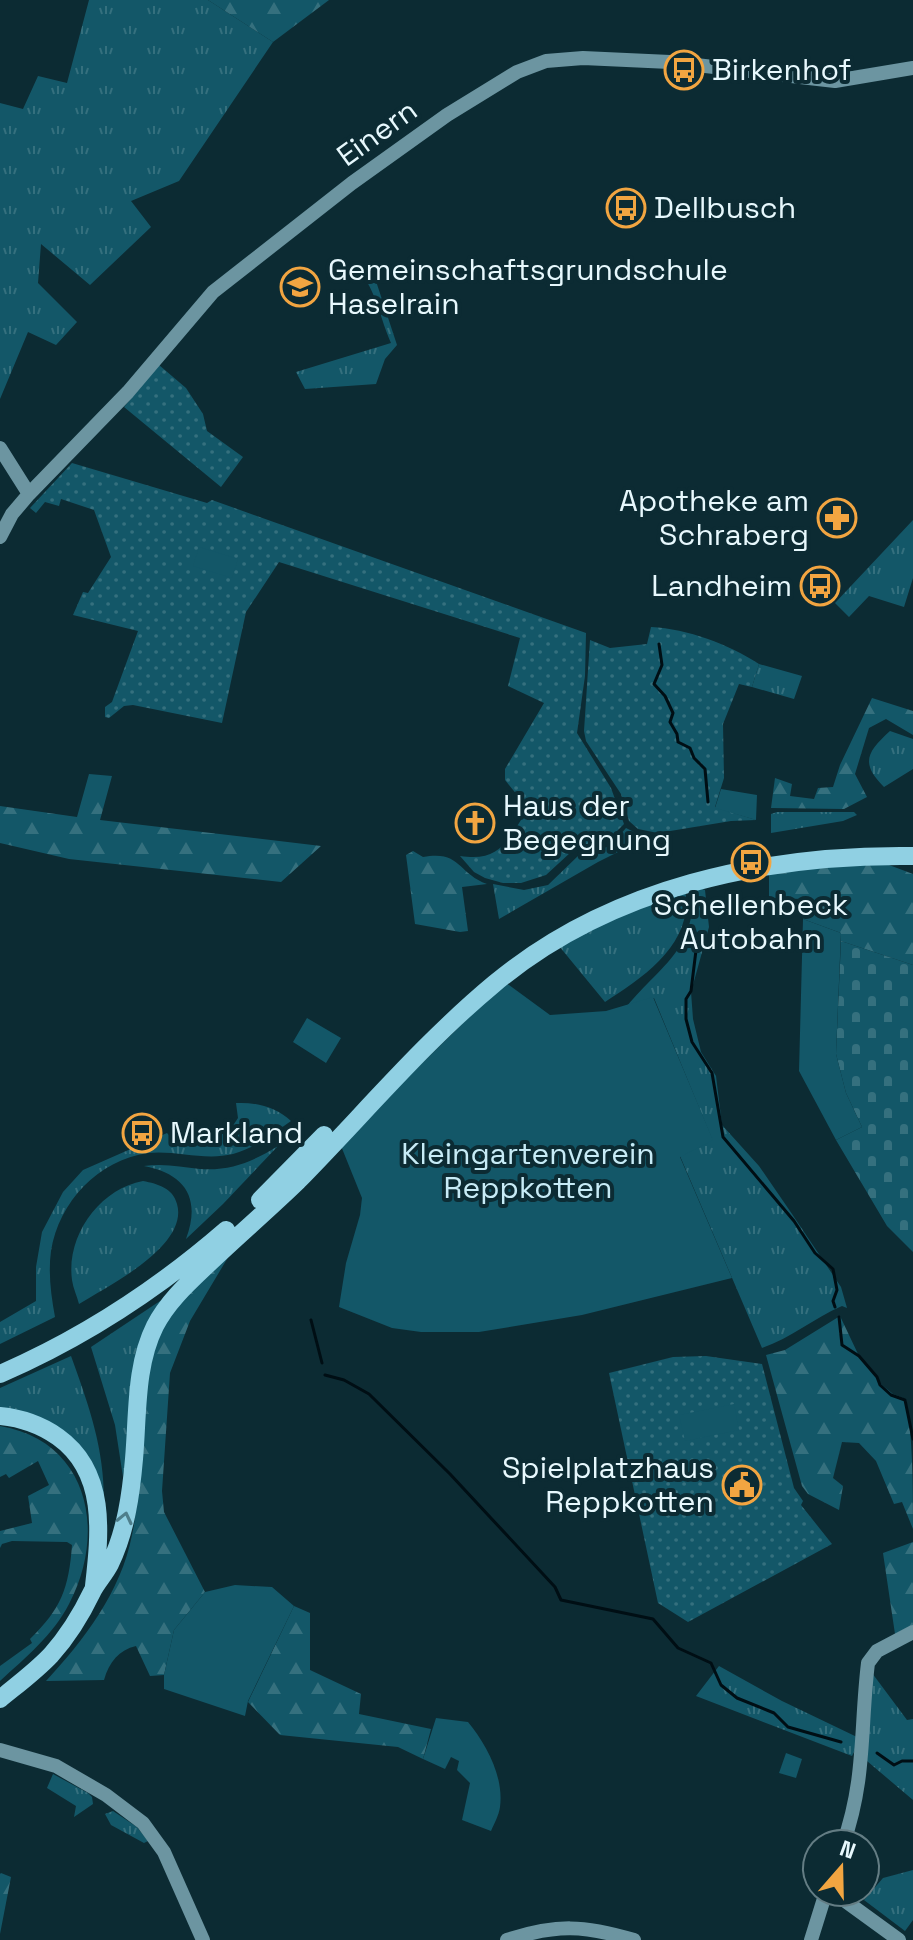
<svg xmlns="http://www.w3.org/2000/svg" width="913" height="1940" viewBox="0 0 913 1940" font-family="'Space Grotesk',sans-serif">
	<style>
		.grass { fill: url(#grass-tufts) }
		.forest { fill: url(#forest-firs) }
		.cemetery { fill: url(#cemetery-stones) }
		.park { fill: url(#park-dots) }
		.garden { fill: #135768 }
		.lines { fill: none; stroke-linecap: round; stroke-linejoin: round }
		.stream { stroke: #000e14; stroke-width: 3 }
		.secondary { stroke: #6c95a1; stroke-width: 14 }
		.highway { stroke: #90d0e3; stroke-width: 18 }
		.oneway { stroke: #4e7e8b }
		.labels { text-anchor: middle; stroke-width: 8; stroke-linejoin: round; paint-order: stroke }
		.poi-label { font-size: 30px; fill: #e7f8fd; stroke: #0c2b33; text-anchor: start }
		.street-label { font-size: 30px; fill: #e7f8fd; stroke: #0c2b33 }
		.park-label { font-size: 30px; fill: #c7ebf6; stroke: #0c2b33 }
	</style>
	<defs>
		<pattern id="grass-tufts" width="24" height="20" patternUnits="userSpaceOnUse" patternTransform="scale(2)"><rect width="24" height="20" fill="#135768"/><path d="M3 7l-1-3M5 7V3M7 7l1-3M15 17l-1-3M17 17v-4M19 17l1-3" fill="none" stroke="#35707e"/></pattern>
		<pattern id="forest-firs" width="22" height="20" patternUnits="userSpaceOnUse" patternTransform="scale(2)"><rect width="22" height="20" fill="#135768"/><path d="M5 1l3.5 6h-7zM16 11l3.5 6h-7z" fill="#35707e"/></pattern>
		<pattern id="cemetery-stones" width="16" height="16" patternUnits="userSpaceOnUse" patternTransform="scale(2)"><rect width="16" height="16" fill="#135768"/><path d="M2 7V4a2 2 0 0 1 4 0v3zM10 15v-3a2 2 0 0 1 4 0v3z" fill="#35707e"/></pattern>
		<pattern id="park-dots" width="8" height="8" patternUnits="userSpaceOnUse" patternTransform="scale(2)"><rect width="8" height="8" fill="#135768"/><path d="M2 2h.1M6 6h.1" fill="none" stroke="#35707e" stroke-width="1.8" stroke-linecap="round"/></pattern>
	</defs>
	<rect width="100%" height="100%" fill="#0c2b33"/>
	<path class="grass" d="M89,0H208L273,42L179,181L131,201L151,227L90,285L41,244L38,283L77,322L56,345L28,332L0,399V103L23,109L38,76L67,83Z
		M371,266L397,345L385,359L376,384L305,389L296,372L391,343C380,318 378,297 362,274Z
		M913,520V578L904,607L869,596L849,617L835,603Z
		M759,664L802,676L794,699L752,687Z
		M890,731L913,739V769L884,787C860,763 867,752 890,731Z
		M777,812H854L857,815L843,821L771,833V814Z
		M626,828L646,838L598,862L499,919L493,884L524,890L548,885L578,856L610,846Z
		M694,886L705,890L709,927L691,992L693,1019L701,1052L716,1076L722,1125L759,1166L792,1214L841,1287L847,1308L842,1306C814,1318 791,1338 762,1348L680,1156L712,1139L654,998L627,1006C664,962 694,952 694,886Z
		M685,889C695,943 644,977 605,1002L559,946L601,921Z
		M236,1103C256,1102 276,1107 291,1121C272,1134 255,1148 233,1154C204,1161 176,1150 148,1153C98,1160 59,1202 51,1251C48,1273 51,1295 55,1317L0,1344V1322L36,1301V1267L42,1232L63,1192L83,1170L167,1133L174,1141L194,1129L212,1134L228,1133L238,1118Z
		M278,1146L223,1204L186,1239C201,1199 186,1174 144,1166C164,1163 181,1167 200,1169C231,1171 252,1162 278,1146Z
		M143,1181C158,1184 173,1188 177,1204C189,1246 108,1286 79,1304C77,1296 73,1288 72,1280C66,1235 100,1189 143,1181Z
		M172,1293L150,1327L123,1477L115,1425L91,1347Z
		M71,1356C93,1417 108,1460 103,1525L87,1461L0,1411V1388Z
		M719,1666L782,1701L857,1737L856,1748L852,1756L696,1696Z
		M872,1673L907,1720L913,1719V1800L867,1761Z
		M53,1774L88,1793L92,1797L93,1804L74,1817L76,1806L47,1788Z
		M113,1811L137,1827L148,1841L144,1843L111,1825L105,1814Z
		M913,1870V1920L905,1931L864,1900L883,1878Z"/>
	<path class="forest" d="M208,0H329L273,42Z
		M872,698L913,711V735L886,719L869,728L855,774L867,797L844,809L771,808L775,778L792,784L790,796L814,799L818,788L833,787L840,765Z
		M89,774L112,776L100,820L321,846L281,882L69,859L0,843V806L77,817Z
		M413,851L423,857C461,850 457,873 487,884L462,887L468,931L460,932L415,924L406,855Z
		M873,859L913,874V965L841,941V933L803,919V899L769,898V869Z
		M230,1254L190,1321L170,1373L162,1491L164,1512L205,1592L174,1630L164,1675L150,1676L136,1646C119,1650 109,1662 104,1680L46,1681C84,1640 121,1592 132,1535C149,1457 130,1352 187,1289C199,1276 216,1265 230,1254Z
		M840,1316L858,1354L882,1385L893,1394L906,1399C913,1439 913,1487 913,1529L902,1502L894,1504L876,1461L859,1443L842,1442L833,1478L843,1486L839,1510L808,1494L802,1486L766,1355L785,1350Z
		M0,1426C89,1441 107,1532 69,1604C53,1635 25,1658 0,1681V1666L32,1643L30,1639C61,1609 69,1588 72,1545L67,1542L12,1541L2,1544L0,1548V1531L32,1523L28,1496L49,1485L38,1461L9,1478L6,1474L0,1477Z
		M913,1542V1625L895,1634L883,1553Z
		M294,1606L310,1613V1670L361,1694L359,1714L431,1729L423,1759L398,1747L280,1735L248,1702Z
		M1,1873L11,1877L0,1934V1874Z"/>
	<path class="cemetery" d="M841,941L913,965V1252L887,1226L836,1140L862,1127L846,1093L836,1054Z"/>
	<path class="park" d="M159,365L186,388L203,414L207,431L243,457L221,487L124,407Z
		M72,463L207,503L212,500L586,633L585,676L577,733L611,788L624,824L611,837L571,852L546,875L521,883H503L485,878L474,872L460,856C495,861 503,848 521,820L513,809L522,801L505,780V769L544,703L508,686L520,638L279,562L246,612L222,723L133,705L124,706L109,718L105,717V707L112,702L138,631L73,615L83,592L88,593L111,557L94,510L61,499L59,506L45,502L36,513L30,508Z
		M651,627C688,629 728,644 759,664L752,687L739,684L723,724L724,778L715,807L756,820L731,821L658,833L638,829L629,821L621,794L586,741L584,731L590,640L610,648L647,644Z
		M706,1356L762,1364L794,1488L803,1501L801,1505L832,1544L688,1622L658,1603L609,1373L673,1357Z"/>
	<path class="garden" d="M199,547L238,559L232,578L193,566Z
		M721,789L757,795L756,820L715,808Z
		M803,919L841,933L836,1054L846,1093L862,1127L836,1140L799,1071Z
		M505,982L550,1015L606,1011L653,997L713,1140L680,1157L732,1278L582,1315L479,1332H421L392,1328L339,1307L346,1263L360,1215L362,1198L341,1146L352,1132Z
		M307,1018L341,1038L326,1063L293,1042Z
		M734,1404L739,1430L685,1441L679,1415Z
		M235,1585L272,1587L294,1606L248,1701L245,1716L164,1689V1675L174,1630L205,1592Z
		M436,1718L468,1722C486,1744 504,1776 500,1807C499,1815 494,1824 491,1831L462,1820L470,1783L457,1770L459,1761L451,1757L445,1769L423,1759Z
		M786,1753L802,1759L796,1778L779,1773Z"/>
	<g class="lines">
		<path class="stream" d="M659,644L662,665L654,684L665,696L673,713L670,722L677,734L678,742L690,748L694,758L705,769L708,802
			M698,934L691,991L686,999V1019L692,1042L712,1073L723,1137L794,1221L815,1253L833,1269L837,1290L833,1301L835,1307
			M839,1317L842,1345L859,1356L877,1377L880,1385L891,1395L905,1400L913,1439
			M311,1320L322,1363
			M325,1375L344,1380L369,1394L450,1474L555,1587L561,1600L653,1619L678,1648L711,1663L721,1685L737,1698L774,1713L788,1727L841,1742
			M877,1753L894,1765L902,1761H913"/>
		<path class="secondary" d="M0,448L29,494
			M0,537L12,514L29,494L128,392L213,292L352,183L447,115L517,72L546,61L583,58L670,62L835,81L913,68
			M0,1750L56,1766L106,1795L143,1823L164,1852L203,1940
			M843,1844C866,1779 860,1729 868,1663L877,1651L913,1632
			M833,1892L899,1940
			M507,1940C556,1924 584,1925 634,1940
			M811,1940L826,1892"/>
		<path class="highway" d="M260,1200L324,1135
			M0,1374C83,1338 158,1289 226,1230
			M0,1416C21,1418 41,1425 58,1437C107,1472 100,1533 94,1586
			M0,1699C17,1685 36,1671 51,1655C68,1636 81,1615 92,1592C97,1582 105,1574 110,1564C126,1531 131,1494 134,1459C138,1414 135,1366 155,1326C167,1303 185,1286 203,1269C234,1239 267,1211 298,1181C363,1115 422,1044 494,984C610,887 765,854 913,856"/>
	</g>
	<defs><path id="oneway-chevron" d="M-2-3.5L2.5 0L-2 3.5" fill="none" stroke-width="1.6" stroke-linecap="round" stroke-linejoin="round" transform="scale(2)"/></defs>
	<use class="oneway" href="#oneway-chevron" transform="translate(125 1518) rotate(-77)"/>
	<defs>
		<symbol id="bus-ring" viewBox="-11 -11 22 22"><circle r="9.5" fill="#0c2b33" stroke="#f2a541" stroke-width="1.5"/><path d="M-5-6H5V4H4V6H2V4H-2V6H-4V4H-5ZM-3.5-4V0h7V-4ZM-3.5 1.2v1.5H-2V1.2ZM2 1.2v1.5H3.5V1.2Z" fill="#f2a541"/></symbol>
		<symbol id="school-ring" viewBox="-11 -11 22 22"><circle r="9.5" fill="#0c2b33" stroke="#f2a541" stroke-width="1.5"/><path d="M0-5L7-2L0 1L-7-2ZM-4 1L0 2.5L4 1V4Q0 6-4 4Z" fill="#f2a541"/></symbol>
		<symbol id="pharmacy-ring" viewBox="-11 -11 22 22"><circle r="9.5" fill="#0c2b33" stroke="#f2a541" stroke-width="1.5"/><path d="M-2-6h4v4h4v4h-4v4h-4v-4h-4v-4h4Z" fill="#f2a541"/></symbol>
		<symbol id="church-ring" viewBox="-11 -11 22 22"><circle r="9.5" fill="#0c2b33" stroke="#f2a541" stroke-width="1.5"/><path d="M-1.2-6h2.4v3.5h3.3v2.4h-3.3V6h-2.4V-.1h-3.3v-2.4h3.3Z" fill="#f2a541"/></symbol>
		<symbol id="civic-ring" viewBox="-11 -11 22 22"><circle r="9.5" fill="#0c2b33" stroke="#f2a541" stroke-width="1.5"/><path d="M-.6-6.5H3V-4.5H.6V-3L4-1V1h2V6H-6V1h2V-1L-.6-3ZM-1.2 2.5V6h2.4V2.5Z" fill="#f2a541"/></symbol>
	</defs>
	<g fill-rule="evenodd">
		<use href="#bus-ring" x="662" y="48" width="44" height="44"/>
		<use href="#bus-ring" x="604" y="186" width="44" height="44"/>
		<use href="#school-ring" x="278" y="265" width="44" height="44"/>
		<use href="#pharmacy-ring" x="815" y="496" width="44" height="44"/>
		<use href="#bus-ring" x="798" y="564" width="44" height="44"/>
		<use href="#church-ring" x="453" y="801" width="44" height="44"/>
		<use href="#bus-ring" x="729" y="840" width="44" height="44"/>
		<use href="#bus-ring" x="120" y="1111" width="44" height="44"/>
		<use href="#civic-ring" x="720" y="1463" width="44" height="44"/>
	</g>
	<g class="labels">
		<g class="poi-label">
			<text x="712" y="80">Birkenhof</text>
			<text x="654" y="218">Dellbusch</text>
			<text x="328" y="280">Gemeinschaftsgrundschule<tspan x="328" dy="34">Haselrain</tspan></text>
			<text x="809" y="511" text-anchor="end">Apotheke am<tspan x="809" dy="34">Schraberg</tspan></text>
			<text x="792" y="596" text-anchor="end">Landheim</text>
			<text x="503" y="816">Haus der<tspan x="503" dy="34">Begegnung</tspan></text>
			<text x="751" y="915" text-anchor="middle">Schellenbeck<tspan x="751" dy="34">Autobahn</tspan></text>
			<text x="170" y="1143">Markland</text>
			<text x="714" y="1478" text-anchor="end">Spielplatzhaus<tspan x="714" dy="34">Reppkotten</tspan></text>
		</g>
		<g class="street-label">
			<text transform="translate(377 133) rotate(-36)" y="10">Einern</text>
		</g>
		<g class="park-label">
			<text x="528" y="1164">Kleingartenverein<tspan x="528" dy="34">Reppkotten</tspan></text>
		</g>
	</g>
	<g transform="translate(841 1868) rotate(20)"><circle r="38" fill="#0c2b33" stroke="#647d84" stroke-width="2"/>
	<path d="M0-6L14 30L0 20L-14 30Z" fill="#f2a541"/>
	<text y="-12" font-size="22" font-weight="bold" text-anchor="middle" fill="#e7f8fd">N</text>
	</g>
</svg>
